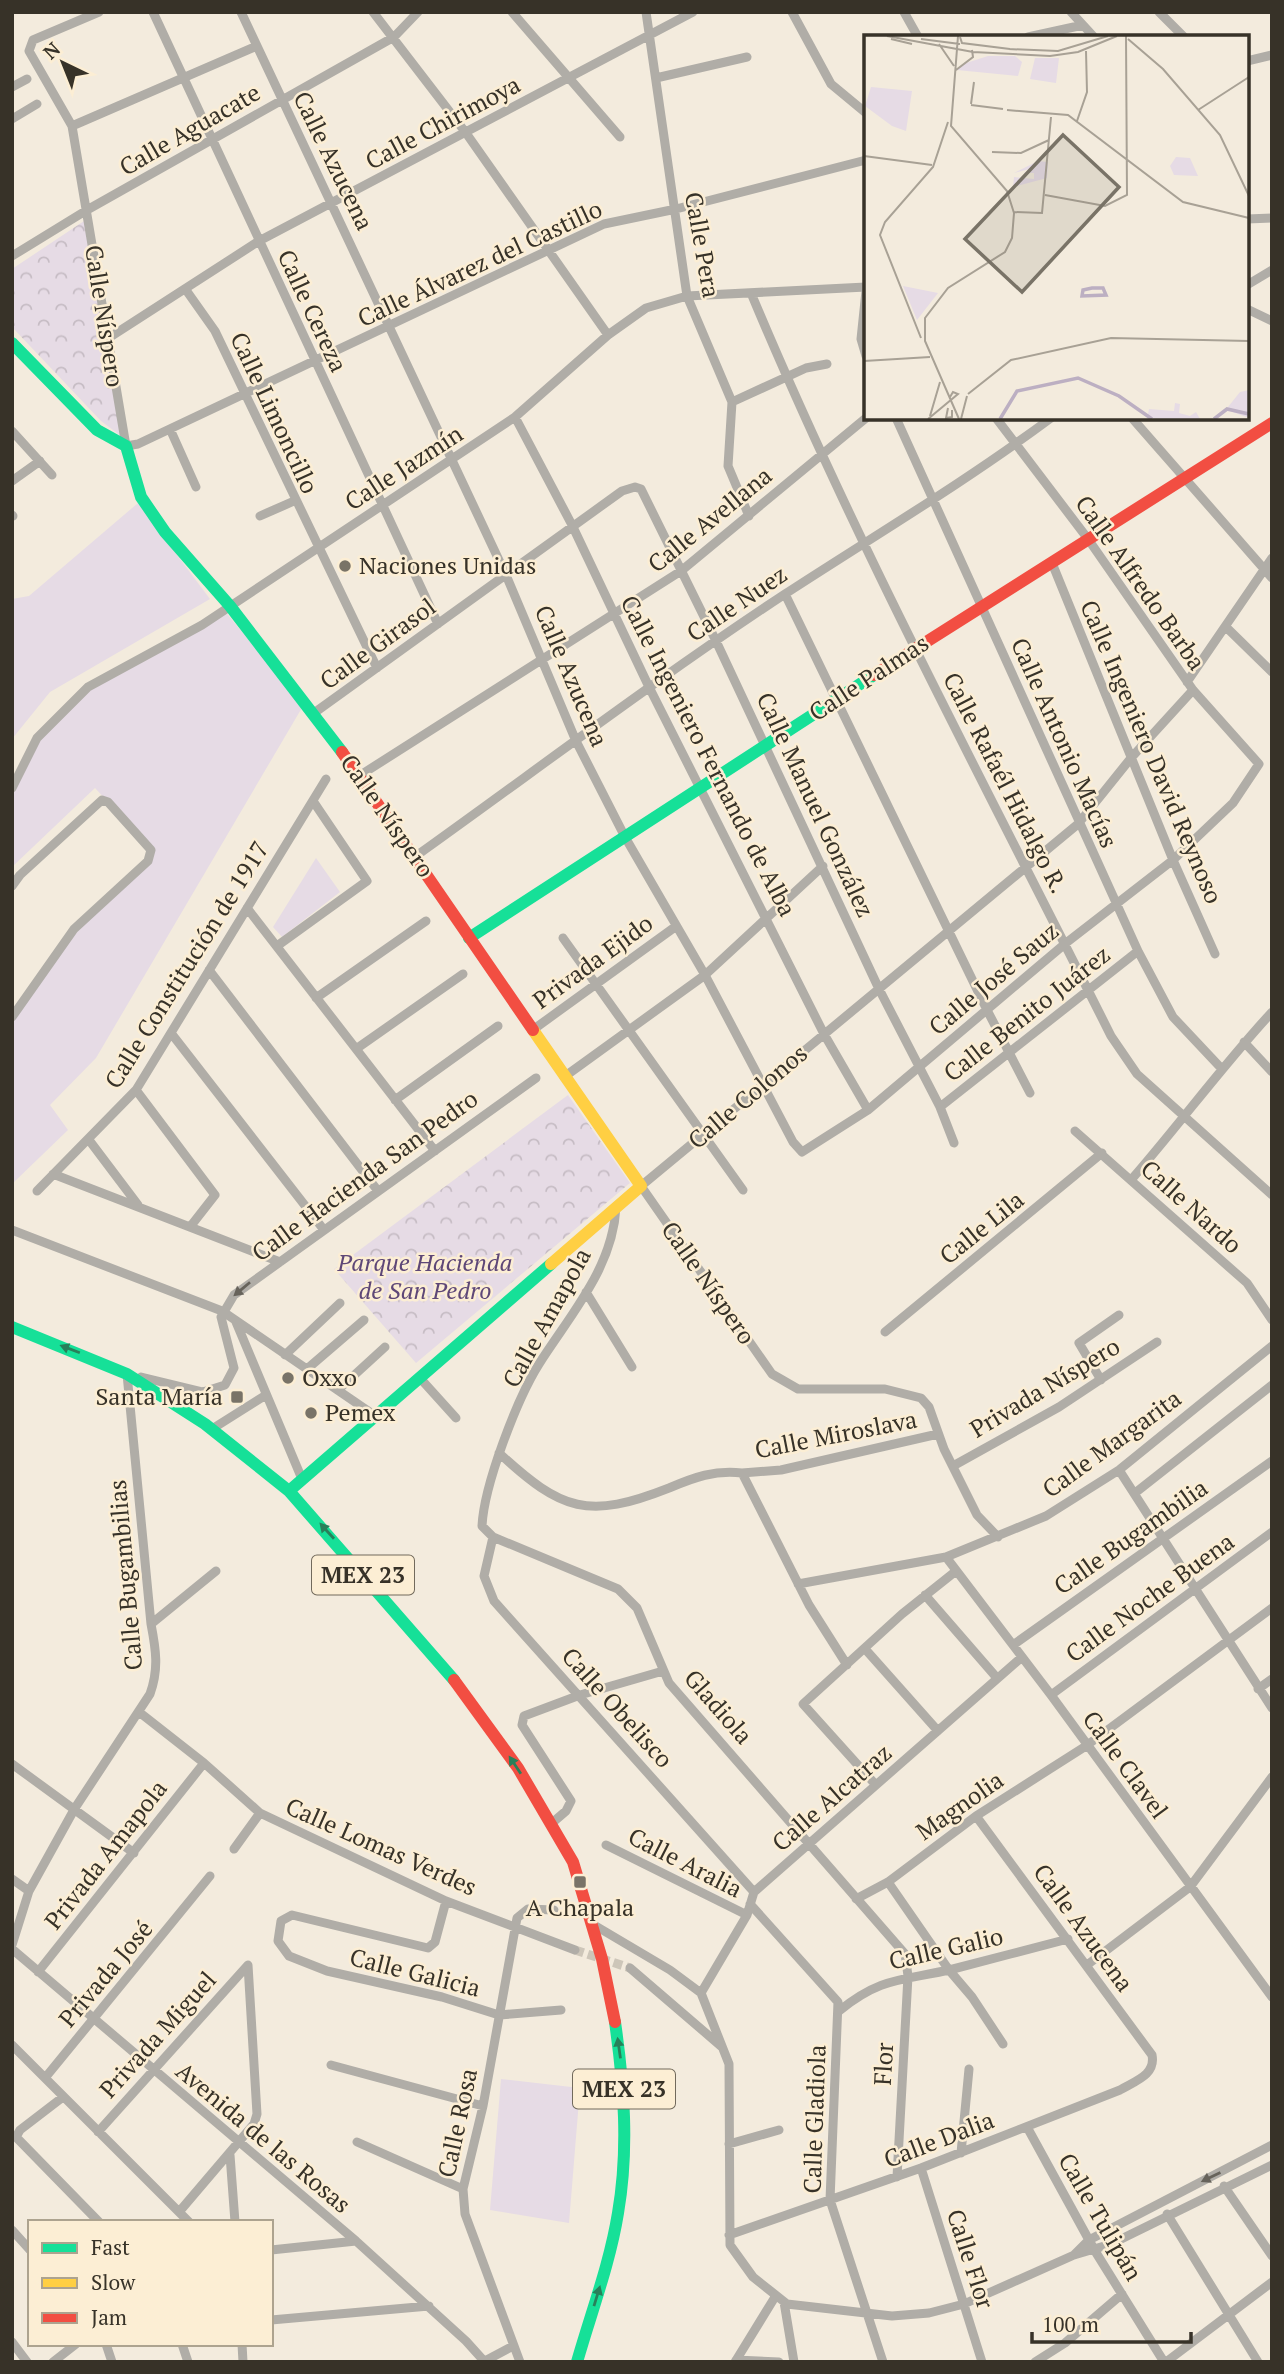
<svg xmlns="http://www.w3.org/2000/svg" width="1284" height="2374" viewBox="0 0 1284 2374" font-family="'PT Serif',serif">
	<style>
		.grass { fill: #e6dbe5 }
		.forest { fill: url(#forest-crowns) }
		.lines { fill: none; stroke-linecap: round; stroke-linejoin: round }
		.street-tunnel { stroke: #cdc6b9; stroke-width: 9; stroke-dasharray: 9 4.5; stroke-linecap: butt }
		.street { stroke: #b0ada7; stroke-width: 9 }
		.fast { stroke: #16e098; stroke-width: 12 }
		.slow { stroke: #ffcf43; stroke-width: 12 }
		.jam { stroke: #f24e42; stroke-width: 12 }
		.oneway { fill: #67635b }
		.oneway2 { fill: #28805a }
		.poi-dot { fill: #797367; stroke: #fceed4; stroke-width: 2.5 }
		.labels { text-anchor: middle; stroke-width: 5; stroke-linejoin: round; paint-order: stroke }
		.shield { fill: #fceed4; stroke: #726a5c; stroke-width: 2 }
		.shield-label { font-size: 23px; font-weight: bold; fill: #373228 }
		.street-label { font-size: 24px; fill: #373228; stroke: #fceed4 }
		.poi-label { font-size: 24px; fill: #373228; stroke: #fceed4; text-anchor: start }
		.park-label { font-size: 24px; font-style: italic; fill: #5e4777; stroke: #fceed4 }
		.inset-river { fill: none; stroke: #bcafc2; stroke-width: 3.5 }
		.inset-road { fill: none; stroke: #a8a195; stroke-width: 2 }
		.view { fill: #797367; fill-opacity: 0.15; stroke: #797367; stroke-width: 3.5 }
		.inset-edge { fill: none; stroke: #373228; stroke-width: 3.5 }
	</style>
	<defs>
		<pattern id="forest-crowns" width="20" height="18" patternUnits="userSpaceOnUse" patternTransform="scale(1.75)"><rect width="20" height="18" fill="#e6dbe5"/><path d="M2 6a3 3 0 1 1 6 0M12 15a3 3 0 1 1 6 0" fill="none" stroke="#c6bcc4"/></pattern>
	</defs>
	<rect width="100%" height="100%" fill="#f3ebdd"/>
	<path class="grass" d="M138,503L210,599L50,692L12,739V599L29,596Z
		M224,610L303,706L96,1058L50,1105L68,1130L12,1184V1017L74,929L150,857L149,846L95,788L12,867V787L37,738L113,670Z
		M316,858L340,892L282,937L273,927Z
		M501,2079L580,2088L569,2223L490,2210Z"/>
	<path class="forest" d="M84,221L121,436L101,421L12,327V269Z
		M568,1095L630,1183L416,1363L334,1269Z"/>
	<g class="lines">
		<path class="street-tunnel" d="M575,1950L630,1968"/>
		<path class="street" d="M99,12L33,40L29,51L72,126L126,446L138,444L604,224L676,209L866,160
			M153,12L438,624
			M241,12L506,575L576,741L625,837L705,975L793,1142L802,1152L868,1110L1066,943L1173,860L1233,803L1259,764L1193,690L1088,539L996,418
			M373,12L466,133L608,335
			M512,12L620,137
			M646,12L687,296L732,402L728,466L749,516
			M792,12L831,84L866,113
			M904,12L918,37
			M1071,12L1094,37
			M1159,12L1184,37
			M1028,37L1083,25
			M1247,61L1272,55
			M656,78L747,57
			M12,87L27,79
			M12,119L37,104
			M72,126L257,46
			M1247,219L1272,218
			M12,256L87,210L394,37L418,12
			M1247,285L1272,270
			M186,290L215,331L377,668
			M866,291L861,339L866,356
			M751,293C857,547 988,790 1111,1036L1137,1074L1272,1195
			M1247,309L1272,321
			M107,339L259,241L693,12
			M732,402L806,368L827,364
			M515,417L572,525L649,687L824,1034L868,1110
			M896,418L1138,951L1173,1017L1221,1068
			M1132,418L1272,578
			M170,429L196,487
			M12,431L52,475
			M12,481L40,461
			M12,515L13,516
			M260,516L294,501
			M1052,563L1173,860L1215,954
			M785,594L987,1010L1030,1093
			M1227,628L1272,672
			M1187,682L1272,558
			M314,713L622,491L635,487L641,489L716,641L879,989L940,1107L954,1143
			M359,776L681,571L866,418
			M12,788L37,738L88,687L202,625L515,417L608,335L646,308L687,296L866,287
			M416,856C539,768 659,677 785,594C874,536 965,482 1051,418
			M12,886L20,875L102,800L108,802L151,850L148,861L74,929L12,1017
			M247,908L435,1151
			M563,938L743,1190
			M277,946L367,881L313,801
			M209,970L378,1191
			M316,998L426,921
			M534,1029L675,927
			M171,1033L324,1230
			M1244,1042L1272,1072
			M356,1049L463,974
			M564,1077L705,975L823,866
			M136,1090L215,1195L190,1227
			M395,1100L498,1026
			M940,1107L1138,951
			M1075,1131L1247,1283L1272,1320
			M89,1140L138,1205
			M53,1174L280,1262
			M1131,1180C1179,1125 1222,1066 1272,1012
			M37,1191L136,1090L326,779
			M616,1207C613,1268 570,1315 539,1364C517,1399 484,1485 482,1526L493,1537L618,1589L637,1608L669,1683L905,1954L908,1976L897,2177
			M12,1230L222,1311L374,1415
			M586,1292L632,1367
			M236,1322L302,1479
			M885,1332L1102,1153
			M285,1355L340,1303
			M307,1369L364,1320
			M141,1377L203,1392L225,1385L234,1368L221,1317L234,1295L536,1078
			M419,1377L456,1418
			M1101,1380L1079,1343L1119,1315
			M338,1390L385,1347
			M212,1429L266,1395
			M499,1453C562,1511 588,1520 669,1488C695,1477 714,1470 742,1473L809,1605L847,1665
			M953,1466L1059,1407L1157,1342
			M1119,1470L1272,1708
			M742,1473L781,1470L938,1434
			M1135,1493L1272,1385
			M493,1537L484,1576L494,1601L754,1892
			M998,1537L977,1515L944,1449L929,1407L921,1398L885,1389H798L772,1374L641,1186L1078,824L1131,758L1193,690
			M946,1557L1051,1695L1272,1997
			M798,1584L946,1557L1046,1516L1119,1470L1272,1346
			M925,1595L997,1678
			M151,1624L216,1571
			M1013,1645L1272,1461
			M866,1650L938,1731
			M1258,1689L1272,1679
			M1051,1695L1272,1532
			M139,1712L204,1763L260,1813L446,1901L575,1950
			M12,1764L134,1853
			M875,1784L803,1704L902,1614L956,1571
			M552,1823L566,1811L571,1801L522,1725L524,1716L580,1695L663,1671
			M606,1845L747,1915
			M234,1849L260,1813
			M12,1879L29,1891
			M888,1882L949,1970L972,1997L1003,2044
			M856,1899L888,1882L976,1816L1086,1746L1272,1608
			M446,1901L435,1942L428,1948L292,1915L281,1921L278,1941L289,1956L327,1971L442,1997L499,2015L561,2010
			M750,1904L838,2002L830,2200L883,2362
			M594,1925L670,1970L701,1993L729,2064L730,2245L753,2277L787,2304L892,2316L929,2313L964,2304L1074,2255L1111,2244L1272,2165
			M12,1945L29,1891L75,1808L150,1694C159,1669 156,1650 151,1624L127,1374
			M12,1949L356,2241L466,2341L484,2361
			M1087,1965L1190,1887L1272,1777
			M630,1968L722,2047
			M38,1972L204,1763
			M701,1993L747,1915L754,1892L1022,1657
			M839,2011C882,1976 903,1981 953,1969C991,1959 1030,1949 1068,1939
			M12,2045L189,2222
			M331,2065L483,2106
			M45,2078L210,1876
			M63,2097L20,2130L16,2137L99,2222
			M1027,2127L1095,2251L1164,2362
			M98,2132L248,1965
			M357,2142L463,2189
			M729,2144L779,2130
			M961,2153L969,2069
			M230,2155L235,2222
			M921,2168L982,2362
			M1224,2186L1272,2256
			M179,2212L254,2124L257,2114L248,1965
			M1167,2214L1258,2362
			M12,2230L30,2250
			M729,2235L921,2168L1120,2090C1135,2081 1156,2075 1152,2055L976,1816
			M271,2250L356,2241
			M1074,2255L1089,2240L1272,2145
			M784,2302L794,2362
			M271,2320L429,2306
			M12,2342L27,2362
			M106,2344L112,2362
			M182,2344L188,2362
			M242,2344L243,2362
			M736,2360L779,2362
			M53,2362L76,2344
			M483,2362L513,2346
			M520,2362L465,2214L463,2189L483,2106L517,1918L528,1909L554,1910
			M735,2362L775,2297
			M1035,2362L1065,2343L1122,2294
			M1166,2362L1272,2282"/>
		<path class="fast" d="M12,343L97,430L126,446L141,497L165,532L230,606L342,752
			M469,938L874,675
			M12,1327L127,1374L205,1424L289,1491L454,1680
			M289,1491L551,1264
			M577,2362C591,2313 610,2263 618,2213C629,2149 624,2085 615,2022"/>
		<path class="slow" d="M533,1030L641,1186L551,1264"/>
		<path class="jam" d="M874,675L1272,423
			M342,752L533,1030
			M454,1680L518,1768L573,1862L602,1959L615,2022"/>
	</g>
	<defs><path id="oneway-solid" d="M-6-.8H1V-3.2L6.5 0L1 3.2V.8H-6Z" transform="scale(1.75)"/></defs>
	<g class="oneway">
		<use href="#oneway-solid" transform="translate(242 1289) rotate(140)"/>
		<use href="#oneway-solid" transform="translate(1211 2177) rotate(154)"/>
	</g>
	<g class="oneway2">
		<use href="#oneway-solid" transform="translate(70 1349) rotate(-159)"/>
		<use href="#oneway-solid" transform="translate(327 1531) rotate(-132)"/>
		<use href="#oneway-solid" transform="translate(515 1765) rotate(-124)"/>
		<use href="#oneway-solid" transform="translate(619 2048) rotate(-98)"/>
		<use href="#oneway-solid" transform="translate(597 2296) rotate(-73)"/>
	</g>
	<g class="poi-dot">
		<circle cx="345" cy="566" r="7"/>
		<circle cx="288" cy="1378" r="7"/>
		<rect x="230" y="1390" width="14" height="14" rx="3.5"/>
		<circle cx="311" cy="1413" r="7"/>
		<rect x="573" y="1875" width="14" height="14" rx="3.5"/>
	</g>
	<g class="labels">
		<g class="shield">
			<rect x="312" y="1555.5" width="102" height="39" rx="5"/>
			<rect x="573" y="2069.5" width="102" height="39" rx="5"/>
		</g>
		<g class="shield-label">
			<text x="363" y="1583">MEX 23</text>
			<text x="624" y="2097">MEX 23</text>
		</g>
		<g class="street-label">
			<text transform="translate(443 123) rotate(-28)" y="8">Calle Chirimoya</text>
			<text transform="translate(190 130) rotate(-30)" y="8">Calle Aguacate</text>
			<text transform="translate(333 161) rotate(64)" y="8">Calle Azucena</text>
			<text transform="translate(702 245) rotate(80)" y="8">Calle Pera</text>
			<text transform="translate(480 264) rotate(-25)" y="8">Calle Álvarez del Castillo</text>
			<text transform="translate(312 311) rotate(65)" y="8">Calle Cereza</text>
			<text transform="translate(104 316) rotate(81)" y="8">Calle Níspero</text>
			<text transform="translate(274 413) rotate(65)" y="8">Calle Limoncillo</text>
			<text transform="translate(404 468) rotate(-33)" y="8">Calle Jazmín</text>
			<text transform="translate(710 520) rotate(-39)" y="8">Calle Avellana</text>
			<text transform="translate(1140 583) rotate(55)" y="8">Calle Alfredo Barba</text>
			<text transform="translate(737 604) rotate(-34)" y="8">Calle Nuez</text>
			<text transform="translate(378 644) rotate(-36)" y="8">Calle Girasol</text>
			<text transform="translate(571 676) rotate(67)" y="8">Calle Azucena</text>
			<text transform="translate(869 678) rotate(-33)" y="8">Calle Palmas</text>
			<text transform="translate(1064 743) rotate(66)" y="8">Calle Antonio Macías</text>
			<text transform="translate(1151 752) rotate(67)" y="8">Calle Ingeniero David Reynoso</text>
			<text transform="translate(708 756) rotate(63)" y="8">Calle Ingeniero Fernando de Alba</text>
			<text transform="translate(1005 783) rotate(63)" y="8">Calle Rafaél Hidalgo R.</text>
			<text transform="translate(815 805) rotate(65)" y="8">Calle Manuel González</text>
			<text transform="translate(387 816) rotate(55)" y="8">Calle Níspero</text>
			<text transform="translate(593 962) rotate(-36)" y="8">Privada Ejido</text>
			<text transform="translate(187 965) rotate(-58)" y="8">Calle Constitución de 1917</text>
			<text transform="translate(994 979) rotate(-40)" y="8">Calle José Sauz</text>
			<text transform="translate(1027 1014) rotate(-38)" y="8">Calle Benito Juárez</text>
			<text transform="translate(748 1097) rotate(-40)" y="8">Calle Colonos</text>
			<text transform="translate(365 1176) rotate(-36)" y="8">Calle Hacienda San Pedro</text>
			<text transform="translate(1191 1207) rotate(42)" y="8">Calle Nardo</text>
			<text transform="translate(982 1228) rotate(-39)" y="8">Calle Lila</text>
			<text transform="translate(708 1283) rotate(55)" y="8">Calle Níspero</text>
			<text transform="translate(547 1318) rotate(-61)" y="8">Calle Amapola</text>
			<text transform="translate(1045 1388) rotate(-31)" y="8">Privada Níspero</text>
			<text transform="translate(836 1435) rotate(-11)" y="8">Calle Miroslava</text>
			<text transform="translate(1112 1444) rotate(-36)" y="8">Calle Margarita</text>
			<text transform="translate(1131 1537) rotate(-35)" y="8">Calle Bugambilia</text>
			<text transform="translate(126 1575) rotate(-95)" y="8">Calle Bugambilias</text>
			<text transform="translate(1150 1598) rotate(-36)" y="8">Calle Noche Buena</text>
			<text transform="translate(718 1707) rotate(49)" y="8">Gladiola</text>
			<text transform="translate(617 1708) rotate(48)" y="8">Calle Obelisco</text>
			<text transform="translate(1125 1765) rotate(54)" y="8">Calle Clavel</text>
			<text transform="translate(832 1798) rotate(-41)" y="8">Calle Alcatraz</text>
			<text transform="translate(960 1806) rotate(-35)" y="8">Magnolia</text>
			<text transform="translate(381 1847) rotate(24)" y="8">Calle Lomas Verdes</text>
			<text transform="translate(106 1855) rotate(-52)" y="8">Privada Amapola</text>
			<text transform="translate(685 1863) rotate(27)" y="8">Calle Aralia</text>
			<text transform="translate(1083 1928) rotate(54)" y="8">Calle Azucena</text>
			<text transform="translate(946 1949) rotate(-13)" y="8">Calle Galio</text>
			<text transform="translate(415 1973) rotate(14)" y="8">Calle Galicia</text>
			<text transform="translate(106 1974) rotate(-50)" y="8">Privada José</text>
			<text transform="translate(158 2035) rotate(-48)" y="8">Privada Miguel</text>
			<text transform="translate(884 2064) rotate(-87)" y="8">Flor</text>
			<text transform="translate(815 2119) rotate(-88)" y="8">Calle Gladiola</text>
			<text transform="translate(458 2123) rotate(-78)" y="8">Calle Rosa</text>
			<text transform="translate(263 2138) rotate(40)" y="8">Avenida de las Rosas</text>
			<text transform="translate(939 2140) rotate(-21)" y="8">Calle Dalia</text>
			<text transform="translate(1100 2217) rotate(60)" y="8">Calle Tulipán</text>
			<text transform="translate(970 2259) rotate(72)" y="8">Calle Flor</text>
		</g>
		<g class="poi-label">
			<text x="359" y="574">Naciones Unidas</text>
			<text x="302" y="1386">Oxxo</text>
			<text x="223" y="1405" text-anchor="end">Santa María</text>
			<text x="325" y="1421">Pemex</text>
			<text x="580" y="1916" text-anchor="middle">A Chapala</text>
		</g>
		<g class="park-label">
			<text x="425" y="1271">Parque Hacienda<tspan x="425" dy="28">de San Pedro</tspan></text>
		</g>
	</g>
	<g transform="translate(864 35)">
		<rect width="385" height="385" fill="#f3ebdd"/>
		<path d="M171,23H195L192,48L166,44ZM7,52L48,56L42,96L28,91L1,71ZM312,122L326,123L334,141L310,140L306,131ZM174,126L184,127L183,143L149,152L150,142L170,144V138H160L173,132L150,138ZM39,251L74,258L53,285Z" fill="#e6dbe5"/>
		<path d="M124,21H151L158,27L154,41L93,35L99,29Z" fill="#e6dbe5"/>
		<path d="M385,355V383L366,376L364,372L376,357ZM311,368L316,369L315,378L326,381L332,377L336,384H283L285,374L310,376Z" fill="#e6dbe5"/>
		<path class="inset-river" d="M228,253H239L242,260L218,261L219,255ZM136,384L153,356L214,343L255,361L288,384M350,384L363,374L385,379"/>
		<path class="inset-road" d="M23,1L109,17L186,21L214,17L253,1M94,1L87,91L143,156L150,178L148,203L141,217L84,253L61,283V306L95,384M96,2L98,8L146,14M27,4L48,9M57,4L96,9M264,4L299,34L356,100L385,161M75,9L90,31M144,14L194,16L244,1M92,35L109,22L108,15M107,69L110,47M107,70L139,74M143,75L204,80L319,167L385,183M334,75L385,42M213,86L223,57L222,16M128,117L157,118L185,105M0,121L68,130M181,160L241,171L263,160L262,1M150,177L178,178L187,82M57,303L16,200L21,187L69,132L84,87M0,326L66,322M104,359L147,325L247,303L385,306M84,373L82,383L88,382V375M66,381L76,347M64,384L94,359L89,357L86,362M97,384L103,361"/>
		<path class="view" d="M199,100L255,152L158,257L101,204Z"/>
		<rect width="385" height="385" class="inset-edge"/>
	</g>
	<rect width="1284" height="2374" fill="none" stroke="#373228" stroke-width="28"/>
	<rect x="28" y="2220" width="245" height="126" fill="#fceed4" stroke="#ada38f" stroke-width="2"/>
	<rect x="42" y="2243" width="35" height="10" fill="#16e098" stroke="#ada38f" stroke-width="2"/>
	<text x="91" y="2255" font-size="21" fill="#373228">Fast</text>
	<rect x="42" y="2278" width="35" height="10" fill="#ffcf43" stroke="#ada38f" stroke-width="2"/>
	<text x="91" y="2290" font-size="21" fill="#373228">Slow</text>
	<rect x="42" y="2313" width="35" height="10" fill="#f24e42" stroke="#ada38f" stroke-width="2"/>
	<text x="91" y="2325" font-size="21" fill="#373228">Jam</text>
	<g transform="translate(63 63) rotate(317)" stroke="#fceed4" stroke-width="5" paint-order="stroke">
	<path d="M0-5L12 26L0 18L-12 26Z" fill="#373228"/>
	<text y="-10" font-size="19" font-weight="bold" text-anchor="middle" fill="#373228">N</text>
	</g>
	<path d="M1032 2332v10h159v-10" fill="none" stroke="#373228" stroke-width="3.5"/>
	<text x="1042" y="2332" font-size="21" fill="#373228" stroke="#fceed4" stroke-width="5" paint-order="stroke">100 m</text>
</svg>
